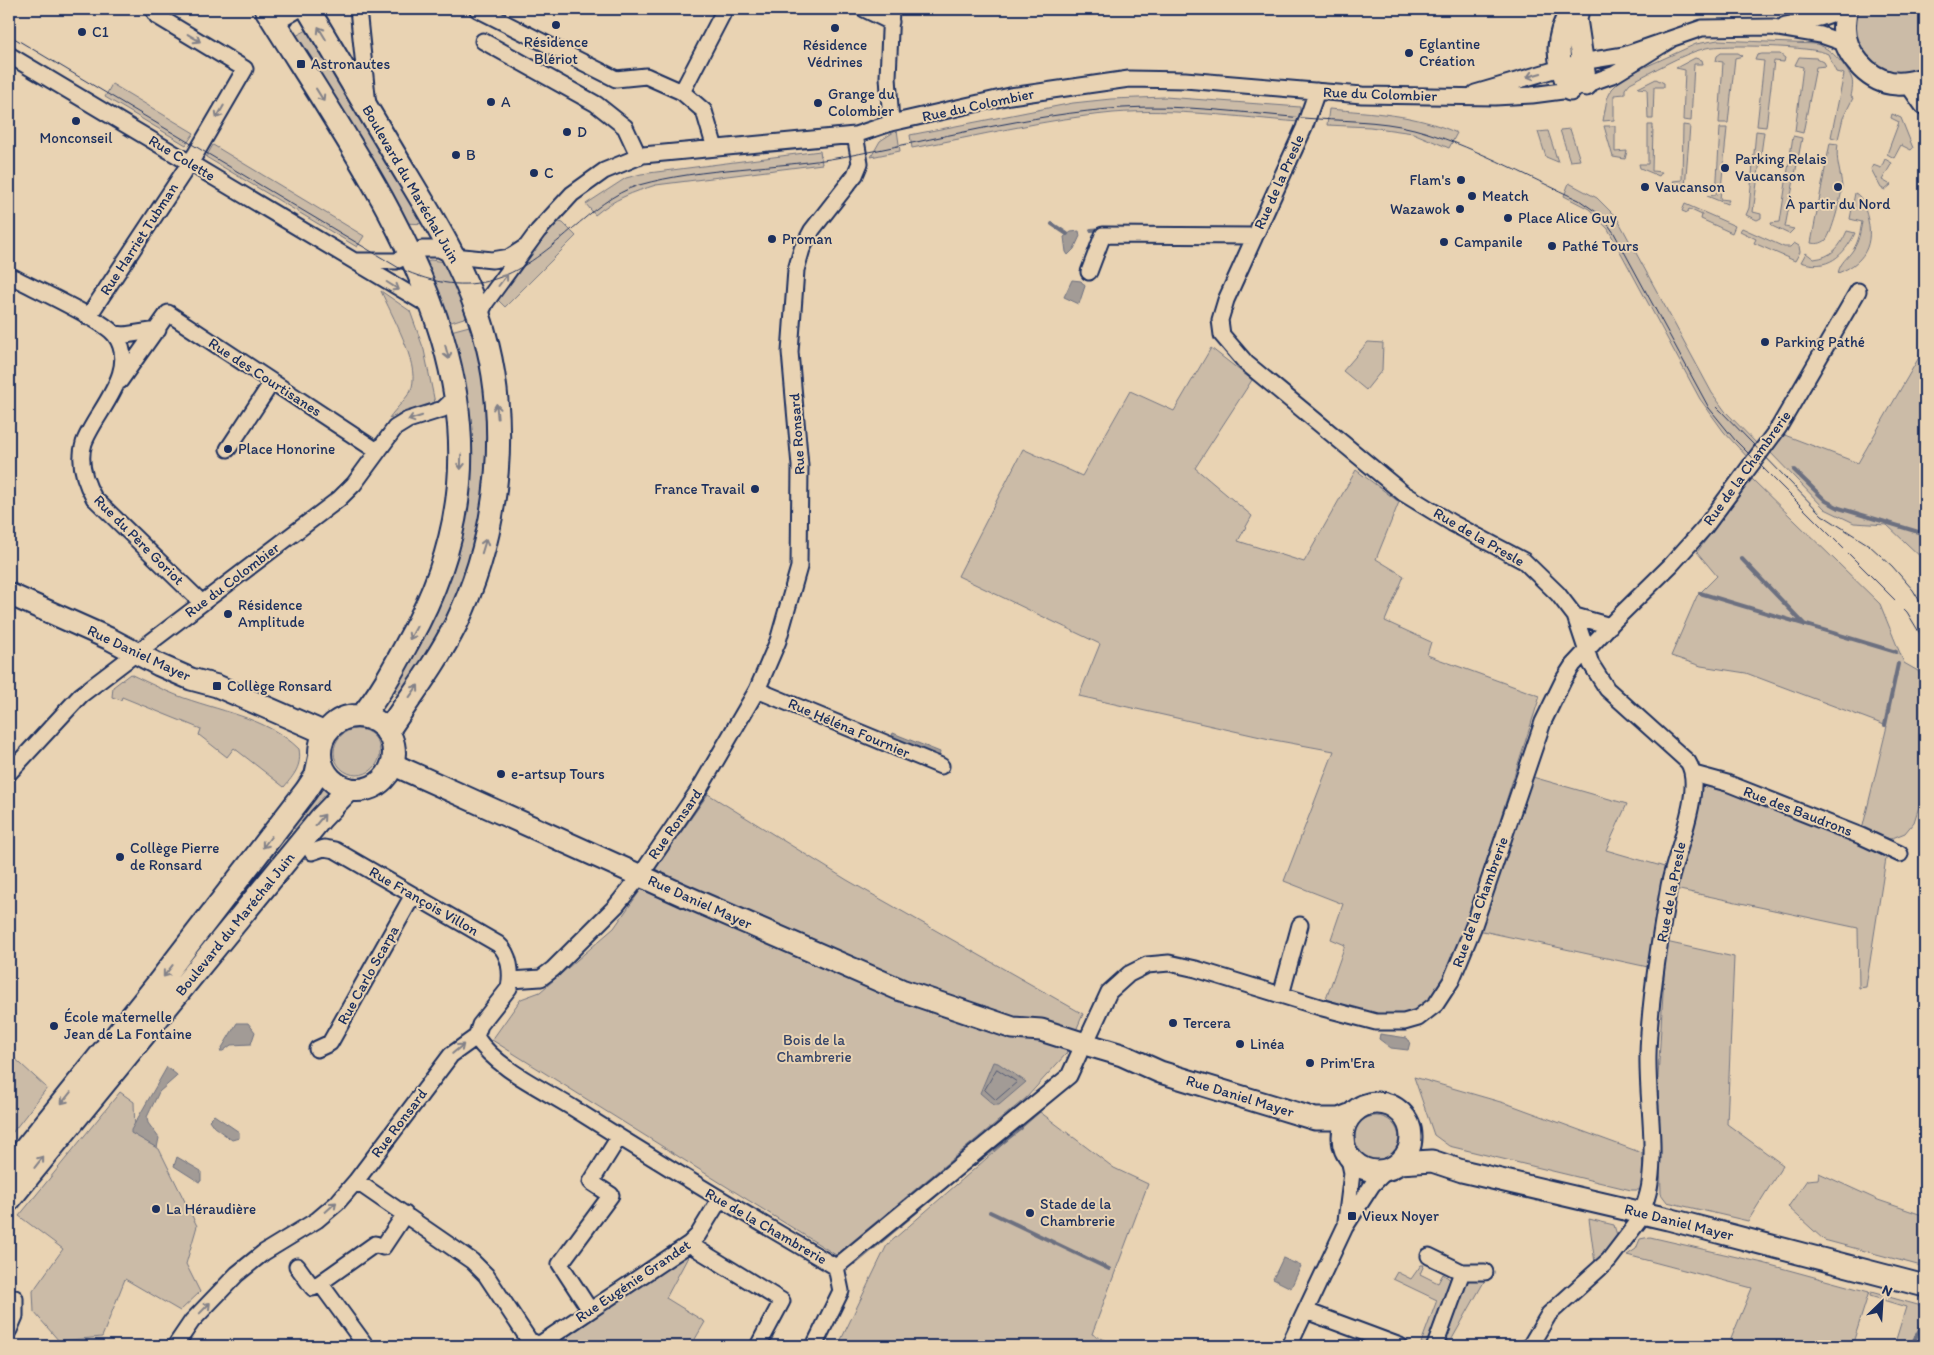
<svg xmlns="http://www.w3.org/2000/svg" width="1934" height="1355" viewBox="0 0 1934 1355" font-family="Itim,sans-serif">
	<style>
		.green { fill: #cbbba7; stroke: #737582 }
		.water { fill: #a29b96; stroke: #6c7080 }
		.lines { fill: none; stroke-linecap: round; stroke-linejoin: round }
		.shore { stroke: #515a74; stroke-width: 1 }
		.stream { stroke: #6c7080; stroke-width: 4 }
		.street-casing { stroke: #1b2f5e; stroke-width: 19 }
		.secondary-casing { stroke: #1b2f5e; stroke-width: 25 }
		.primary-casing { stroke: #1b2f5e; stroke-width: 26 }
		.street { stroke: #e9d3b3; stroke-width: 15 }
		.secondary { stroke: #e9d3b3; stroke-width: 21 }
		.primary { stroke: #e9d3b3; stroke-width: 22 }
		.tram { stroke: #1b2f5e; stroke-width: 1 }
		.oneway { stroke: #828188 }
		.poi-dot { fill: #1b2f5e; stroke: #e9d3b3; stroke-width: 2 }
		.labels { text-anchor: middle; stroke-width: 4; stroke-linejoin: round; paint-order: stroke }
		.poi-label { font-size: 15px; fill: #1b2f5e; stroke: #e9d3b3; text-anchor: start }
		.street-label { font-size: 15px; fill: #1b2f5e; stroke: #e9d3b3 }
		.park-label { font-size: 15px; fill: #354469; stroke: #e9d3b3 }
	</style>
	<rect width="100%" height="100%" fill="#e9d3b3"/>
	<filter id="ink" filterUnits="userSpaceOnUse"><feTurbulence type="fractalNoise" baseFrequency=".02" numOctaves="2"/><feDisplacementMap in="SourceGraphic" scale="10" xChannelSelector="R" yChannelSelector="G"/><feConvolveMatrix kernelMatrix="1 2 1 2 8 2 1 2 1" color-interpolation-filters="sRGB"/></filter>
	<g filter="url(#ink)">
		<path class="green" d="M1858,9H1925V65C1921,67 1916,71 1911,72C1874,79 1845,42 1858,9Z
			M309,29L428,224L403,223L292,38Z
			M1718,40L1816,44C1829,47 1845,64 1851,77C1854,82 1852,91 1851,97L1853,98L1843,118L1838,139L1831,137L1844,74L1836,72L1828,54C1815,46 1723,44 1706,48C1679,55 1654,71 1630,83L1625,89V94L1614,95V120L1603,121L1607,99L1612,89L1625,76L1696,44Z
			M1721,53H1738L1743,56L1735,58L1728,123H1719L1723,62L1716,61L1717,56Z
			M1762,54H1780L1785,58L1784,62L1774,61L1766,127L1757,126L1764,61L1755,60L1757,55Z
			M1799,57L1816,58L1824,62L1826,66L1816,67L1803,133L1795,131L1803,67L1795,65Z
			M1695,58L1702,60L1703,64H1694L1691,121L1683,120L1685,70L1676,68Z
			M1656,79L1664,83V87H1654L1653,119H1648L1647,89L1638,88Z
			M112,84L194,133L186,145L105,97Z
			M1165,97L1300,107L1299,122C1237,117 1175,108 1113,113C1045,119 979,136 912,148L910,135L1073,103L1111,99Z
			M1329,109C1373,113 1415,114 1457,133L1449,148L1413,133L1370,127L1327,125Z
			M1892,114L1901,118L1913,148L1911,150L1901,145L1894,158L1887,154L1899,122L1891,118Z
			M1648,125H1653L1652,171L1662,172L1659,176L1640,168L1639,164H1648Z
			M1683,125L1690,126L1685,188L1675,184L1673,181L1682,180Z
			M1604,126H1615V152L1627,151L1625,159L1613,157Z
			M1720,128H1727L1720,199L1729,200L1727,204L1707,196L1716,195Z
			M1570,129L1580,160L1570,161L1560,130Z
			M897,130L900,151L871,157L880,141Z
			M1548,131L1558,162L1546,157L1538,132Z
			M1756,131L1764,132L1753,212L1761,214V218L1757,220L1746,215L1749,208Z
			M1793,136L1802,138L1785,227L1794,229L1789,234L1772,226L1771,223L1780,222Z
			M1830,143L1838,144C1835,160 1841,172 1842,187C1842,196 1831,235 1826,240C1821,244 1816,244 1811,243Z
			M213,145L364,236L357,247L206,157Z
			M820,151L822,164L656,185C633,192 614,199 595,215L586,204L626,178L641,174Z
			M1885,159L1892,163L1882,180L1891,185L1885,190L1881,188L1871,169L1873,165L1881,168Z
			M1569,183L1597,198L1617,218L1712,393L1725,411L1759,446L1749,459L1724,432L1700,399L1608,229L1589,209L1564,196Z
			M1855,193C1861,196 1863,202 1865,209C1875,239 1869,261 1838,273C1841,261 1847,259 1853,250C1859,241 1860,232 1862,222L1850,219Z
			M1685,204L1735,226L1732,233L1701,219L1702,215L1689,209L1687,213L1682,211Z
			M556,221L563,223L576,236L505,307L496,298Z
			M1742,228L1784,247H1790L1794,243L1799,246L1800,252L1795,261L1754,243L1756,239L1740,231Z
			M1847,231L1855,233C1844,256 1827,271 1801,262L1806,253L1814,259C1832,257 1840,247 1847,231Z
			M430,260L446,262L470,316L445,324L422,264Z
			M381,291L410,311L424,350L435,403L389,418C395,409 409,397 412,387C419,362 391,314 381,291Z
			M473,325L484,356L491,451L478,542L446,627L401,697L390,689L454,559L447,332Z
			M1368,342L1383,343L1382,370L1366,390L1343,371Z
			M1925,347V561L1887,525L1854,523L1825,509L1769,451L1782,434L1858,463Z
			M1211,348L1252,380L1195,468L1252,516L1238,541L1304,562L1356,470L1399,502L1376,559L1404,576L1385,621L1431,642L1427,655L1540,696L1464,931L1447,972L1432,998L1425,1006L1405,1017L1376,1015L1326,999L1345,945L1331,939L1343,904L1284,881L1334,751L1274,740L1079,696L1100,644L958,576L1023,449L1082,476L1130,391L1174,411Z
			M1752,479L1880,604L1904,663L1918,671L1925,688V788L1914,822L1905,833L1890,839L1862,830L1887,726L1746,673L1701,666L1671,656L1697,596L1717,576L1697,552Z
			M130,674C145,681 161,689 176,695C217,711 267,717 299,749C302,766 294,775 284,787L234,748L227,757L199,735L201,729L122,697L121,700L112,697L113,687Z
			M334 752a23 23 0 1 1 46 0a23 23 0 1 1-46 0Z
			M1529,776L1627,804L1606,850L1668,868L1655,943L1648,967L1478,930Z
			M323,779L335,790L300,833L290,825Z
			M1704,782L1887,852L1866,987L1859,988L1858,928L1675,889L1699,788Z
			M708,794L847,880L1083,1014L1066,1054L1026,1098L836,1255L492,1040L521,999L540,992L614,928Z
			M1666,942L1734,957L1727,1124L1783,1165L1748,1221L1667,1202L1661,1194L1658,1078Z
			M9,1053L47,1088L9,1137Z
			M1414,1077L1511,1105L1642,1153L1644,1185L1640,1190H1631L1449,1146L1434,1135Z
			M120,1092L134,1102L135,1134L159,1149L197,1226L186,1264L200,1292L180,1311L125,1279L102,1337L59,1341L34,1312L33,1291L63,1249L19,1216Z
			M1040,1112L1114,1168L1148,1184L1092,1334L1118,1346H838L887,1245Z
			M1353 1139a23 23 0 1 1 46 0a23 23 0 1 1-46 0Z
			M1819,1173L1878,1200L1925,1216V1267L1824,1240L1788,1207L1807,1180L1818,1179Z
			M1589,1219L1614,1225L1619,1242L1595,1263Z
			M1650,1237L1763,1263L1869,1292L1852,1346H1728L1752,1288L1627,1255L1636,1249L1640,1239Z
			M685,1256L688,1257L666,1298L705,1322L691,1346H560L564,1339Z
			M1421,1265H1424L1420,1274L1438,1283L1443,1274L1452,1281L1428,1346L1421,1343L1437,1300L1393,1279L1397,1272L1411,1279Z
			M1474,1278L1485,1280L1448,1346H1442L1467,1281Z
			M1871,1292L1925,1307V1346H1894L1906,1307L1870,1296Z"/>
		<path class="water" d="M1079,231L1080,236L1074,249L1068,255L1066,252L1064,237L1071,232Z
			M1072,280L1081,281L1085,286L1079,304L1064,297Z
			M893,733L940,752L939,758L891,739Z
			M237,1023H248L255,1032L251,1044L231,1045L223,1051H220Z
			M1380,1034L1407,1038L1410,1042L1408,1050L1391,1048L1379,1039Z
			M993,1062L998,1063L1026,1082L999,1105H994L980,1093Z
			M167,1067L177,1075L176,1077L159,1092L147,1117L148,1123L159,1138L157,1148L131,1133V1130Z
			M214,1115L239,1132V1138L232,1140L214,1127L209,1120Z
			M177,1157L201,1171V1181L199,1182L174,1166Z
			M1283,1258L1301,1266L1291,1288L1273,1279Z"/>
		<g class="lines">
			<path class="shore" d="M997,1069L1017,1082L996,1100L985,1090Z"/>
			<path class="stream" d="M1052,224L1067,234
				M1091,230L1103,229
				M1794,470L1826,501L1839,508L1925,534
				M1741,558L1805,625
				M1700,593L1896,652
				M1885,725L1898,664
				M974,1164L1021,1128
				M990,1212L1109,1269
				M855,1263L968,1168
				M1911,1346L1925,1320"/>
			<defs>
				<path id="street" d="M358,9L368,105
					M477,9L616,79L646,76L682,92L704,111L715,148
					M864,9L891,22
					M891,9L888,77L891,123
					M275,23L299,9
					M1785,25L1820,18L1846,9
					M483,41L596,104L625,127L639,157
					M9,55L433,308
					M1317,91L1304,128L1226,300L1220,320L1222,335L1246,363L1403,493L1452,523L1524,561L1558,594L1575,616L1591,664L1607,689L1688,762C1705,788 1675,854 1669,886C1660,937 1649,1003 1648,1055C1647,1097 1656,1141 1650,1183C1649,1193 1645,1203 1642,1212
					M682,92L725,9
					M1475,93L1581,62L1624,55L1702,28L1772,27L1821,35L1847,44
					M355,261H396L422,249H439L454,256L492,260L510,257L524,248
					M1089,272L1103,235L1255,236
					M9,275C31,287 103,319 115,335C141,370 95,412 84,443C78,462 85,482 94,498L202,603
					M479,316L486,302L538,231L572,194L604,171L643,155L855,135L891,123L1010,96L1129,79L1185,80L1362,95L1495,97L1532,95L1570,90L1615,74L1670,40
					M88,317L195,155L245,69L157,16L153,9
					M114,334L125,335L158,330
					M120,381L168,313L377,451
					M228,449L272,382
					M1575,616L1610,626
					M757,690L941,766
					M9,773L81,695L339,499L354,484L395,428L408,420L443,409L457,396
					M1694,774L1727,783L1861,836L1900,854
					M511,980L541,978L553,969L616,906L640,876L700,788L757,690L778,641L799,567L800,466L790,352L796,270L802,249L812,230L855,175L860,163L855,135
					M1281,995L1300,925
					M476,1037C497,1069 541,1088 573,1108C660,1163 748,1216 836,1267L1069,1076L1079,1054
					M1085,1044L1109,992L1129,974L1147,965L1169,963L1196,969L1323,1008L1376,1022H1404L1418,1018L1436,1004L1451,981L1473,928L1543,722L1564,679L1573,665L1616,619L1671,565L1705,527L1779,427L1858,291
					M317,1049L330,1043L413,895
					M356,1181L472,1261L486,1275L529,1340L537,1344L543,1342L689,1244L698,1235L720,1199
					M1346,1221L1352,1173L1348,1154
					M689,1244L782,1301L758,1346
					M1429,1256L1462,1272H1485
					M297,1266L313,1288L320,1283
					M590,1310L560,1264L611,1195L591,1182L619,1137
					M1306,1311L1400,1346
					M9,1330L15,1316V1298
					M175,1346L192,1321L237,1274L263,1253L317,1220L337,1203L356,1181L451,1055L476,1037L480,1025L509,988C512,973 510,954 498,944L335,850L324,848L312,852
					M366,1346L320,1283L375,1244L383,1247L405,1214
					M814,1346L841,1291L836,1267
					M1289,1346L1345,1227L1372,1185L1387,1170
					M1435,1346L1462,1272
					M1530,1346L1549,1314L1609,1260L1641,1218"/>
				<path id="secondary" d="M1578,9L1576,19L1586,85
					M1570,90C1556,60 1554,39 1572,9
					M9,594L110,639L159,665L191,679L217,686L325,733
					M392,764L685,896L901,990L1013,1028L1041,1030L1085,1044L1122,1055L1160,1072L1315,1119H1339L1352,1114
					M1343 1137a34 34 0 1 1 68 0a34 34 0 1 1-68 0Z
					M1399,1163L1432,1161L1462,1171L1668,1219L1925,1286"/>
				<path id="primary" d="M266,9C388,206 542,404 409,640C395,666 381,693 362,716
					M308,9C339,62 371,114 402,167C431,215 461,263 479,316C512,414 501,531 456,624C437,662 411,696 387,732
					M1846,9C1845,15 1844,22 1844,28C1844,53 1867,79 1891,83C1903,85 1914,82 1925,79
					M1911,83L1925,103
					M320 753a37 37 0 1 1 74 0a37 37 0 1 1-74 0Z
					M9,1169L156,986L306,791L316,776L320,757
					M9,1200L321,818L349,789"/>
			</defs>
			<use href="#street" class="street-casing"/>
			<use href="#secondary" class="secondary-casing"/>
			<use href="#primary" class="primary-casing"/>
			<use href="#street" class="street"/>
			<use href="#secondary" class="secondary"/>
			<use href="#primary" class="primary"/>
			<path class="tram" d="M9,35L399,268C473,302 515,279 572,229C592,212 613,193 639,185C704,167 775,169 842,157C935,140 1028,114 1123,108C1182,104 1244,113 1303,118C1339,121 1379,120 1414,129C1467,143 1528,177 1579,200L1602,216L1614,233L1709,408L1735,440L1907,612L1925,642
				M1717,407L1822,515L1869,545L1892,566L1913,590L1925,610"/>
		</g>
		<defs><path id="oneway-shaft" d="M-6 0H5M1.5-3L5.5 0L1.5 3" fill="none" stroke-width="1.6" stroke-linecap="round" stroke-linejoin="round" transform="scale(1.25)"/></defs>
		<g class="oneway">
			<use href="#oneway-shaft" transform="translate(322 33) rotate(-121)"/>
			<use href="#oneway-shaft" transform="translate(194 38) rotate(31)"/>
			<use href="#oneway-shaft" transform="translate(1534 75) rotate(164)"/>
			<use href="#oneway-shaft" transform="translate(320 95) rotate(58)"/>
			<use href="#oneway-shaft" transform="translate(220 112) rotate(120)"/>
			<use href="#oneway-shaft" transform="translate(503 280) rotate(-53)"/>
			<use href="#oneway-shaft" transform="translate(393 286) rotate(32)"/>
			<use href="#oneway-shaft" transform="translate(447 352) rotate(75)"/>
			<use href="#oneway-shaft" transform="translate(497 411) rotate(-95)"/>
			<use href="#oneway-shaft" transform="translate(415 418) rotate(162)"/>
			<use href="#oneway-shaft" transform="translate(461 462) rotate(91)"/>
			<use href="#oneway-shaft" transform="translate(484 546) rotate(-73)"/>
			<use href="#oneway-shaft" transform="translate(413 633) rotate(119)"/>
			<use href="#oneway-shaft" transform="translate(414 691) rotate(-54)"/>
			<use href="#oneway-shaft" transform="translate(320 820) rotate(-50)"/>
			<use href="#oneway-shaft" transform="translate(267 842) rotate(127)"/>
			<use href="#oneway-shaft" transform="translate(168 971) rotate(128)"/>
			<use href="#oneway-shaft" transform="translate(458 1049) rotate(-40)"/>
			<use href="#oneway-shaft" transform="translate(66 1098) rotate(129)"/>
			<use href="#oneway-shaft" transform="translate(39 1162) rotate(-52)"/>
			<use href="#oneway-shaft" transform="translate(331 1207) rotate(-42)"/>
			<use href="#oneway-shaft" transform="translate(205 1308) rotate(-46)"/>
		</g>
	</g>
	<g class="poi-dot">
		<circle cx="556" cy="25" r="5"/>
		<circle cx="835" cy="28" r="5"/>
		<circle cx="82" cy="32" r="5"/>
		<circle cx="1409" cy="53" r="5"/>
		<rect x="296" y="59" width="10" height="10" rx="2.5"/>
		<circle cx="491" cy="102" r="5"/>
		<circle cx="818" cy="103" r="5"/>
		<circle cx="76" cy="121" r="5"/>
		<circle cx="567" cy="132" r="5"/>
		<circle cx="456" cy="155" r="5"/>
		<circle cx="1725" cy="168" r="5"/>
		<circle cx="534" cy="173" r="5"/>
		<circle cx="1461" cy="180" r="5"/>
		<circle cx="1645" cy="187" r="5"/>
		<circle cx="1838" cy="187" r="5"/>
		<circle cx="1472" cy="196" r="5"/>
		<circle cx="1460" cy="209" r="5"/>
		<circle cx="1508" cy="218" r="5"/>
		<circle cx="772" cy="239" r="5"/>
		<circle cx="1444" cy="242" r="5"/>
		<circle cx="1552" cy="246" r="5"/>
		<circle cx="1765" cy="342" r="5"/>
		<circle cx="228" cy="449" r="5"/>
		<circle cx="755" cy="489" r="5"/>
		<circle cx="228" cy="614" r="5"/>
		<rect x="212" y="681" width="10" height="10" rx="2.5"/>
		<circle cx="501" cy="774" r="5"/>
		<circle cx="120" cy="857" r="5"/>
		<circle cx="1173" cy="1023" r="5"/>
		<circle cx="54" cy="1026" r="5"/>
		<circle cx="1240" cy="1044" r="5"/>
		<circle cx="1310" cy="1063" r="5"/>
		<circle cx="156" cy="1209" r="5"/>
		<circle cx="1030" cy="1213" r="5"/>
		<rect x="1347" y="1211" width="10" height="10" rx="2.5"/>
	</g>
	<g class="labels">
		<g class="poi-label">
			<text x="92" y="37">C1</text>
			<text x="556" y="47" text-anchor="middle">Résidence<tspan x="556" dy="17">Blériot</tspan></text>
			<text x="1419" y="49">Eglantine<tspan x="1419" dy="17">Création</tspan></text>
			<text x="835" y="50" text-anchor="middle">Résidence<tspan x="835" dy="17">Védrines</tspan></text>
			<text x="311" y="69">Astronautes</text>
			<text x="828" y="99">Grange du<tspan x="828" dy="17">Colombier</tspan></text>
			<text x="501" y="107">A</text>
			<text x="577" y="137">D</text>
			<text x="76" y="143" text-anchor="middle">Monconseil</text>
			<text x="466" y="160">B</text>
			<text x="1735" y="164">Parking Relais<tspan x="1735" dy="17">Vaucanson</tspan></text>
			<text x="544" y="178">C</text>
			<text x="1451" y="185" text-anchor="end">Flam's</text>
			<text x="1655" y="192">Vaucanson</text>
			<text x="1482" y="201">Meatch</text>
			<text x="1838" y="209" text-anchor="middle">À partir du Nord</text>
			<text x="1450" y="214" text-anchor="end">Wazawok</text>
			<text x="1518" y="223">Place Alice Guy</text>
			<text x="782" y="244">Proman</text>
			<text x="1454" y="247">Campanile</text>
			<text x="1562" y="251">Pathé Tours</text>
			<text x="1775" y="347">Parking Pathé</text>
			<text x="238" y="454">Place Honorine</text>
			<text x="745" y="494" text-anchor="end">France Travail</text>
			<text x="238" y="610">Résidence<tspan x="238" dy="17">Amplitude</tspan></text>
			<text x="227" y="691">Collège Ronsard</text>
			<text x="511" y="779">e-artsup Tours</text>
			<text x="130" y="853">Collège Pierre<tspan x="130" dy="17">de Ronsard</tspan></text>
			<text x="64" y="1022">École maternelle<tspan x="64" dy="17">Jean de La Fontaine</tspan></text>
			<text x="1183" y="1028">Tercera</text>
			<text x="1250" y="1049">Linéa</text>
			<text x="1320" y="1068">Prim'Era</text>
			<text x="1040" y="1209">Stade de la<tspan x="1040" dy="17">Chambrerie</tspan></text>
			<text x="166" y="1214">La Héraudière</text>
			<text x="1362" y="1221">Vieux Noyer</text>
		</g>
		<g class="street-label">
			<text transform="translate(1380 94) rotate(2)" y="5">Rue du Colombier</text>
			<text transform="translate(978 105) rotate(-12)" y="5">Rue du Colombier</text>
			<text transform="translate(182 158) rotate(31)" y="5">Rue Colette</text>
			<text transform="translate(1279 182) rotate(-66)" y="5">Rue de la Presle</text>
			<text transform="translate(411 184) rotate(60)" y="5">Boulevard du Maréchal Juin</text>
			<text transform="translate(139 239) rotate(-57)" y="5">Rue Harriet Tubman</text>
			<text transform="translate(265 377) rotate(33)" y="5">Rue des Courtisanes</text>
			<text transform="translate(797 434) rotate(-94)" y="5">Rue Ronsard</text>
			<text transform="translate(1747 468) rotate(-54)" y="5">Rue de la Chambrerie</text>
			<text transform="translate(1479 537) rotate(30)" y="5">Rue de la Presle</text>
			<text transform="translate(139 540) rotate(45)" y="5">Rue du Père Goriot</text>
			<text transform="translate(232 580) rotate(-37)" y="5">Rue du Colombier</text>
			<text transform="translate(139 653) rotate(25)" y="5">Rue Daniel Mayer</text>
			<text transform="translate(849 728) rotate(23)" y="5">Rue Héléna Fournier</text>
			<text transform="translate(1798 811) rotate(21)" y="5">Rue des Baudrons</text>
			<text transform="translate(675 824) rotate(-55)" y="5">Rue Ronsard</text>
			<text transform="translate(1671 892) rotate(-79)" y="5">Rue de la Presle</text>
			<text transform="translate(424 901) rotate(30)" y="5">Rue François Villon</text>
			<text transform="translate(700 902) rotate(24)" y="5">Rue Daniel Mayer</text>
			<text transform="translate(1480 902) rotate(-70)" y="5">Rue de la Chambrerie</text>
			<text transform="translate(235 924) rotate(-51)" y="5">Boulevard du Maréchal Juin</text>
			<text transform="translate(368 975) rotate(-61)" y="5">Rue Carlo Scarpa</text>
			<text transform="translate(1240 1096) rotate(17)" y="5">Rue Daniel Mayer</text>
			<text transform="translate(399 1123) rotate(-53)" y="5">Rue Ronsard</text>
			<text transform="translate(1679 1222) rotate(14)" y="5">Rue Daniel Mayer</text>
			<text transform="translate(766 1226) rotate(30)" y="5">Rue de la Chambrerie</text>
			<text transform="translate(633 1281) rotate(-34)" y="5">Rue Eugénie Grandet</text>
		</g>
		<g class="park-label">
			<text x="814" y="1045">Bois de la<tspan x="814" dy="17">Chambrerie</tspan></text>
		</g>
	</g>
	<rect width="1934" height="1355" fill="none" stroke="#e9d3b3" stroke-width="30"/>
	<rect x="15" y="15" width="1904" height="1325" fill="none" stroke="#1b2f5e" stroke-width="2" filter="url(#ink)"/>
	<g transform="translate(1882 1302) rotate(25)" stroke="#e9d3b3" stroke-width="4" paint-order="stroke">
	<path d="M0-4L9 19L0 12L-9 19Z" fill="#1b2f5e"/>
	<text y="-8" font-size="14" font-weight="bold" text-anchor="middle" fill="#1b2f5e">N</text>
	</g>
</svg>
